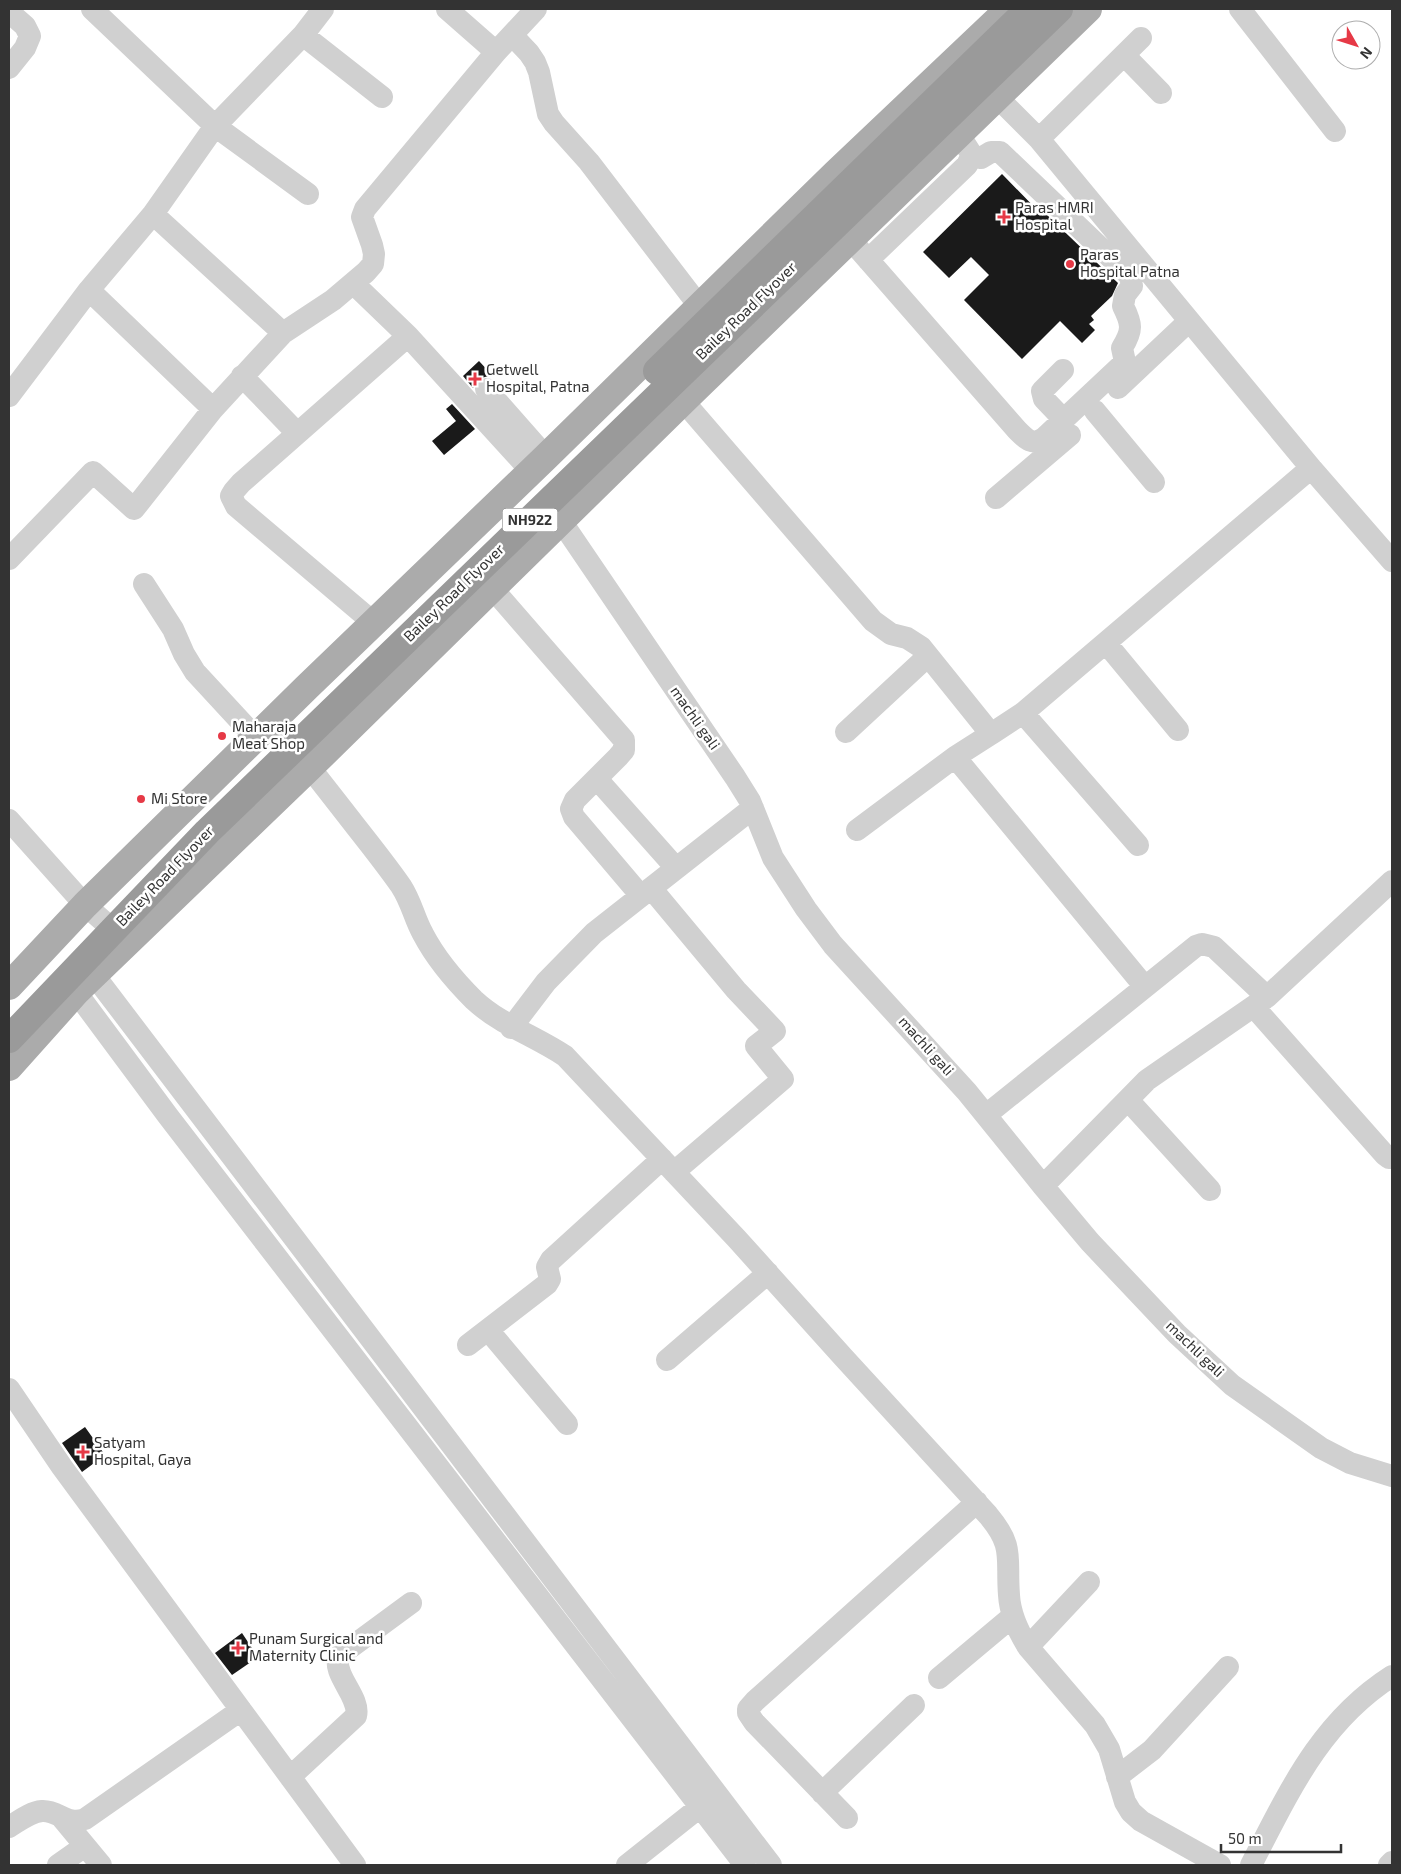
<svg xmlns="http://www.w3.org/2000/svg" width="1401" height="1874" viewBox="0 0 1401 1874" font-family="'Exo 2',sans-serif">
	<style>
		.building { fill: #1a1a1a }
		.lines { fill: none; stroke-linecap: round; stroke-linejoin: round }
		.minor { stroke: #d0d0d0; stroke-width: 22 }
		.major { stroke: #ababab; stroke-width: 28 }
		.highway-bridge { stroke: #9a9a9a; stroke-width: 28 }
		.poi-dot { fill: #e63946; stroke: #fff; stroke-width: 2 }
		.labels { text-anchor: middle; stroke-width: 5; stroke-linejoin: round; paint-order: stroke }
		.shield { fill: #fff; stroke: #707070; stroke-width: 1 }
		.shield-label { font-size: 14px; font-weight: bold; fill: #333 }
		.poi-label { font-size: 15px; fill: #333; stroke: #fff; text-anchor: start }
		.street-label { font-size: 15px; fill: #333; stroke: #fff }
	</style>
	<rect width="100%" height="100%" fill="#fff"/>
	<path class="building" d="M1002,174L1043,216L1045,213L1118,283L1112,296L1091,316L1094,320L1089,324L1095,330L1082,343L1060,321L1022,359L964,300L989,275L971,257L949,278L923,252Z
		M479,361L492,375L478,379L473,388L463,376Z
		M452,404L475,429L444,455L432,441L456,421L446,409Z
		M85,1427L105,1455L82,1472L62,1443Z
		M242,1633L258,1657L232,1675L215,1653Z"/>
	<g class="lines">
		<path class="minor" d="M92,9L215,126L308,194
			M447,9L496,52
			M1240,9L1335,131
			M9,12L25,26L30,36L25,48L9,68
			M303,35L382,97
			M512,35L529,53L535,62L539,72L548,114L554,123L589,162L700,307
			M1124,55L1161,93
			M987,83L998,98L1039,139L1311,468L1392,561
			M1039,139L1141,38
			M153,214L283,333
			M850,239L1017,430C1026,439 1032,446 1044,438L1125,362L1122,348C1133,330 1132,324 1123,306L1125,295L1132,286L1130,276L1000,152H991L981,158L972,155
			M868,260L967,165L972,155L965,144
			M353,283L408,336
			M1063,370L1042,391L1044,399L1064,420
			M242,376L297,433
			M672,388L873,621L891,634L907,638L921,647L991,734L1023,713L1311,468
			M1118,388L1188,322
			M486,389L546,457
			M9,396L89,290
			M213,409L89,290L153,214L215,126L303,35L323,9
			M1095,411L1154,482
			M996,498L1070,435
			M561,521L735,777L750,801L773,858L806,909L833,945L967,1092L1043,1186L1090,1242L1177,1334L1232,1385L1321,1448L1350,1463L1392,1476
			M9,559L93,472L134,509L213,409L283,333L333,300L366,272L373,264L374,254L372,245L362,217L365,209L496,52L536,9
			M144,584L173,629L184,654L195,672L255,737
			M492,588L624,740V750L618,757L575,800L571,809L574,817L641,896
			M374,623L236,506L231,496L234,491L241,483L408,336L531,471
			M1106,643L1178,730
			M1023,713L1138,845
			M272,720C301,756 329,792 357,828C372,847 387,866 401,886C412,903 414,918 423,934C436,959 455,981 474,1000C501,1025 535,1036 565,1056L737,1239L844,1358L988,1515C1015,1547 1006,1557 1009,1595C1010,1614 1018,1631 1028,1647L1095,1725L1109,1749L1125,1802L1131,1812L1141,1821L1220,1865
			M846,732L928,656
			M955,757L1145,987
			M597,779L676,868
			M9,820L85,905L126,941
			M857,830L955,757L991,734
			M651,888L736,990L775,1031L756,1046L783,1079L674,1172
			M94,975L771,1865
			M76,992L168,1116L745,1865
			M1254,1007L1385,1155L1389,1158L1392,1157
			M511,1028L546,982L594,933L753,808
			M1128,1100L1210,1190
			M986,1115L1196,946L1202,944L1214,947L1267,997
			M1043,1186L1147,1080L1267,997L1392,881
			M488,1330L567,1424
			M468,1345L547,1284L550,1279L547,1267L551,1260L662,1159
			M667,1360L768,1273
			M9,1389L62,1467L355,1865
			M1028,1647L1089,1582
			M939,1678L1013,1616
			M290,1777L356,1716C361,1697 331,1674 339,1656L411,1603
			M1117,1777L1152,1750L1228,1667
			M822,1793L914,1705
			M62,1818L101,1865
			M847,1818L754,1722L748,1713V1709L755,1701L977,1502
			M9,1827C19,1821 30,1812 42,1811C59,1810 66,1826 85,1819L241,1710
			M58,1865L85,1846
			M627,1865L700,1807
			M1251,1865C1289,1792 1320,1722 1392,1676
			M1389,1865L1392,1862"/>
		<path class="major" d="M9,986L85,905L307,687L546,457L836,173L1009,9
			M9,1067L76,992L310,767L683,401L1088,9"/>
		<path class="highway-bridge" d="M657,371L1029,9
			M9,1039L207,832L1059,9"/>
	</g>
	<g class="poi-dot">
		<path d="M1001.5 209.5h5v5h5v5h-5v5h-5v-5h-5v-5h5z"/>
		<circle cx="1070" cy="264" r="5"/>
		<path d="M472.5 371.5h5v5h5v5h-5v5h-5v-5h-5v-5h5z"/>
		<circle cx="222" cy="736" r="5"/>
		<circle cx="141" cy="799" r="5"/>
		<path d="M80.5 1444.5h5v5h5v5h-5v5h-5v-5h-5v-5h5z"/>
		<path d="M235.5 1640.5h5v5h5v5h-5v5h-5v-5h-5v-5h5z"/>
	</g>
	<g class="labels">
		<rect class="shield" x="502.5" y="508.5" width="55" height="23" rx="4"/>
		<g class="shield-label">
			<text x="530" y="525">NH922</text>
		</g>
		<g class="poi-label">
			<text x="1015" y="213">Paras HMRI<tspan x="1015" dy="17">Hospital</tspan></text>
			<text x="1080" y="260">Paras<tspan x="1080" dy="17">Hospital Patna</tspan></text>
			<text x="486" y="375">Getwell<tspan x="486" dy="17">Hospital, Patna</tspan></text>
			<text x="232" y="732">Maharaja<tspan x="232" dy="17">Meat Shop</tspan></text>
			<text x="151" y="804">Mi Store</text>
			<text x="94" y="1448">Satyam<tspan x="94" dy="17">Hospital, Gaya</tspan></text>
			<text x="249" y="1644">Punam Surgical and<tspan x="249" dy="17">Maternity Clinic</tspan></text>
		</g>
		<g class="street-label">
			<text transform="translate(746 311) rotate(-44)" y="5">Bailey Road Flyover</text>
			<text transform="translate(454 593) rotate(-44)" y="5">Bailey Road Flyover</text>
			<text transform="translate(695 718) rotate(55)" y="5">machli gali</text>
			<text transform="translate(165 876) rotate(-46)" y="5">Bailey Road Flyover</text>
			<text transform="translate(926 1046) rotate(48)" y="5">machli gali</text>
			<text transform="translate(1195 1349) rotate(44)" y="5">machli gali</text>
		</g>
	</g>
	<rect width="1401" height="1874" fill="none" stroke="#333333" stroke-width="20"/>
	<g transform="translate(1356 45) rotate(129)"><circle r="24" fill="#ffffff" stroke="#adadad"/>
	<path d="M0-4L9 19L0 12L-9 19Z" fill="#e63946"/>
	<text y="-8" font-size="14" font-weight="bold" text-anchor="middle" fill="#333333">N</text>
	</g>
	<path d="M1221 1844v8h120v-8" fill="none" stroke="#333333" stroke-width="2.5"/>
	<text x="1228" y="1844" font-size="15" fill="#333333" stroke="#ffffff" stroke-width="4" paint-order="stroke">50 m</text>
</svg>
